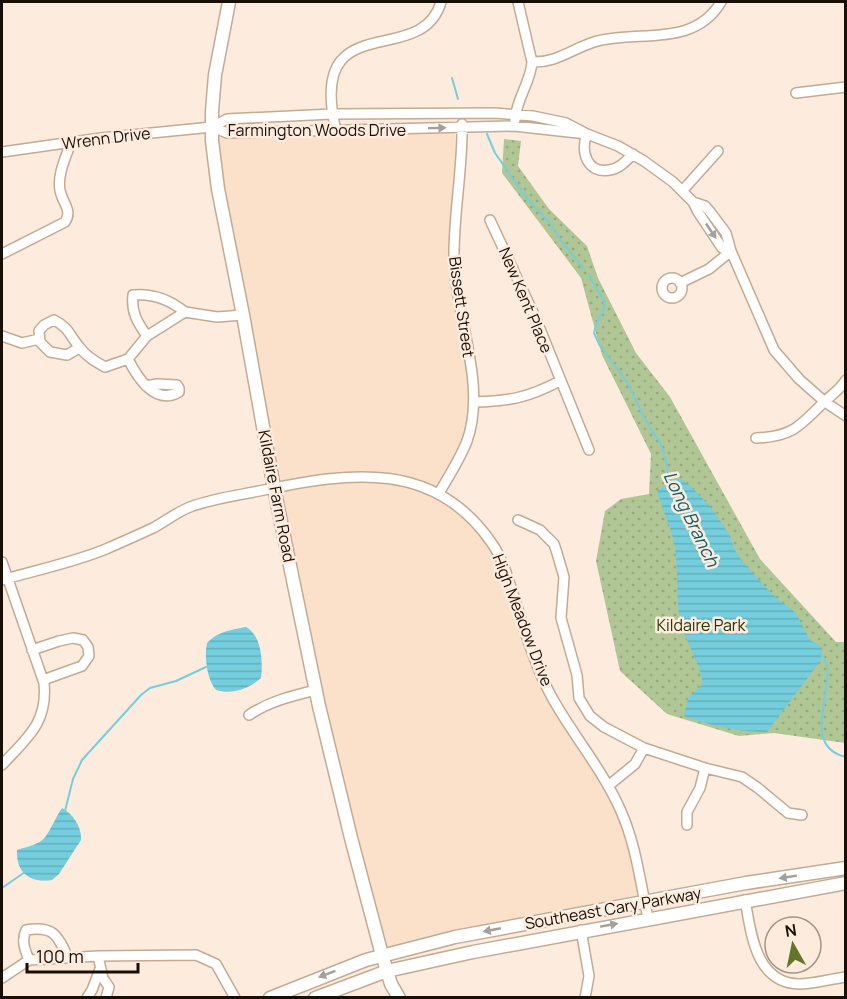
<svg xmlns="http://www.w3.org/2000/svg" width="847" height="999" viewBox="0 0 847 999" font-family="Manrope,sans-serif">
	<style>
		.built { fill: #fbe1c9 }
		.park { fill: url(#park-dots) }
		.water { fill: url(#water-rules) }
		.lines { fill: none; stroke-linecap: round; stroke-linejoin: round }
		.stream { stroke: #74cedd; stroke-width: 2 }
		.minor-casing { stroke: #c3aa93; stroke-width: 12 }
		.major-casing { stroke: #c3aa93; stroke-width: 15 }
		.minor { stroke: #fff; stroke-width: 9 }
		.major { stroke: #fff; stroke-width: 12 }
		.oneway { fill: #a39f9c }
		.labels { text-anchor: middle; stroke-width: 5; stroke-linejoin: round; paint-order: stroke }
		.street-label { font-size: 16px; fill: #180f07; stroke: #fdecde }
		.park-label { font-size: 16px; fill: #243405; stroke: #fdecde }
		.water-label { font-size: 18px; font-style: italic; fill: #105d68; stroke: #fdecde }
	</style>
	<defs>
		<pattern id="park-dots" width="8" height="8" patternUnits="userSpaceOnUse" patternTransform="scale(1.5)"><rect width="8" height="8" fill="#b0c694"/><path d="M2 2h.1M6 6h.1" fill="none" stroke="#97a97e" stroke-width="1.8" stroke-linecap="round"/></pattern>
		<pattern id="water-rules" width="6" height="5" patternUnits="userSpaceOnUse" patternTransform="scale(1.5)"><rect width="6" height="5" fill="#74cedd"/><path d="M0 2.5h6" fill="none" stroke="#64b0bc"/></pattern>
	</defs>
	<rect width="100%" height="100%" fill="#fdecde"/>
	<path class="built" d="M455,131L456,167L450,234L452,289L456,316H461L473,384L467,439L440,493L492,544L534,659L632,837L644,902L382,955L319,706L212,141L233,135Z"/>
	<path class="park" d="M504,139L521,141L518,166L549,209L587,246L598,278L636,353L670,397L760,559L836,642H845V743L774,733L739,736L667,714L620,671L596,561L605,511L621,499L649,494L651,454L602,355L581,278L502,173Z"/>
	<path class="water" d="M676,479L685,481L710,506L729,534L735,550L742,561L772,594L796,613L810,640L822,647L821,660L767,732C739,732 711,726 684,716L688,698L703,684C700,663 687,644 681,623C675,599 679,573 675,548C672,528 662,510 657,490C665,488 667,481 676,479Z
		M246,627C262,636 263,662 261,678C249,689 232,695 216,690C207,680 204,657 207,643C218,631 231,630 246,627Z
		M62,808C73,814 82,827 81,840L59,874L52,880C31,883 16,874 17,850C25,847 34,846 41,841C48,837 56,816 62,808Z"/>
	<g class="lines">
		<path class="stream" d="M452,78L458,99
			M487,134L495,153L525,196L549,222L562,242L584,269
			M589,275L604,301V309L596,325L594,333L600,346L627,382L646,421L661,444L666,461L669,481
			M819,653C847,672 793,745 846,757
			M65,811L73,779L82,760L141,695L150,688L176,681L206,667
			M2,888L25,872"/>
		<defs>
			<path id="minor" d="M532,62C556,63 572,49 594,42C637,29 693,49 721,2
				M796,93L846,87
				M515,120C516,99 531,82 532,62L518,2
				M212,127L227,119L332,114L494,113L533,116L566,123L587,134L618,146L644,161L673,182L693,202
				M336,131C306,3 421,71 441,2
				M587,134C580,151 587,174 609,170C619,169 626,161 633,154
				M2,152L101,138L212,127L227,133L514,126L587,134
				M683,190L718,151
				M490,220L536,319L589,450
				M731,251L722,248L698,212L693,202L705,206L711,213L726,233L731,251L774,350L799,379L825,402L846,416
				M2,254L65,222C73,210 62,203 60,190C57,175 66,157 71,142
				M662 288a10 10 0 1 1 20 0a10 10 0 1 1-20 0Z
				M680,283L709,269L731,251
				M2,336L22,343L39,339
				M147,336C137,322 131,312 133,295C153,293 169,299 185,312
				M79,348L67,355L50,352L40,342L39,331L44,325L54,320C70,328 70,337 81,349C87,357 96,362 105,367L128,359L147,336L185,312L217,317L243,315
				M128,359C137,377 155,406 179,392V388L177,385L157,384L146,386
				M474,402C510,401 527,398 560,381
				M756,438C791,437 799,427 822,404C831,395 839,391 846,380
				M439,493C449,476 460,459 467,441C487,385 456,318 454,261C453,215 463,170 462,124
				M518,520L540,530L554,544L557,553L564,577L561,618L577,675L579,698L590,716L604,727L644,748L705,768L742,777L758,788L788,813L802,815
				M2,562L44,683C48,723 27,738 2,765
				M2,580C36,570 72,563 106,549C122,542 138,535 153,528C166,521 177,512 190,507C214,498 240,495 264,490C350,472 434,460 491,542C504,560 509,582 516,603C523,627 531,651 541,675C561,722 599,762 620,809C636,844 640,881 648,918
				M32,650L59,641L73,638L83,640L88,647L89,656L82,666L43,680
				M249,715C270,701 292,696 316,690
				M608,786L635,764L644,748
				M687,825V812L700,788L705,768
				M745,900C751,932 755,983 799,984C814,984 830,979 846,977
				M581,930L589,976L585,998
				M98,956L196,955L216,964L235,998
				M29,960C25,950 21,941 26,930C54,925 58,936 68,958
				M2,978L29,960L98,956L103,978L109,987L106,998
				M87,998L92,990L100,969"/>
			<path id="major" d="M229,2L215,75L212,111V141L218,189L243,315L274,488L319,706L351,838L382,955L391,984L399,998
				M270,998L366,960L455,937L746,883L846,868
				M315,998L387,971L473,952L846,883"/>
		</defs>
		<use href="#minor" class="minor-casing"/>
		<use href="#major" class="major-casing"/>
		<use href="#minor" class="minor"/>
		<use href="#major" class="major"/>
	</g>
	<defs><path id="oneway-solid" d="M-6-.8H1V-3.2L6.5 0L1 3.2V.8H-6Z" transform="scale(1.5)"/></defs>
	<g class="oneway">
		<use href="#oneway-solid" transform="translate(437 128) rotate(-1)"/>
		<use href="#oneway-solid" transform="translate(711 231) rotate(56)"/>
		<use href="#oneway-solid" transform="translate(788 877) rotate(171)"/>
		<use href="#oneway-solid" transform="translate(609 925) rotate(-10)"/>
		<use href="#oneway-solid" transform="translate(492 930) rotate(169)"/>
		<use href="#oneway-solid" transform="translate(327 974) rotate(159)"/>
	</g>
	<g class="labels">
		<g class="street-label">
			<text x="317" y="136">Farmington Woods Drive</text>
			<text transform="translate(106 138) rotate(-7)" y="6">Wrenn Drive</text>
			<text transform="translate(526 300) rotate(67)" y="6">New Kent Place</text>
			<text transform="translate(462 307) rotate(82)" y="6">Bissett Street</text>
			<text transform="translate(277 496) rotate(79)" y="6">Kildaire Farm Road</text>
			<text transform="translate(523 620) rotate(69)" y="6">High Meadow Drive</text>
			<text transform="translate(613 908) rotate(-10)" y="6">Southeast Cary Parkway</text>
		</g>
		<g class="park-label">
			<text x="701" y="631">Kildaire Park</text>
		</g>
		<g class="water-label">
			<text transform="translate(691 519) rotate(64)" y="6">Long Branch</text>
		</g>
	</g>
	<rect width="847" height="999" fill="none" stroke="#180f07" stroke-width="6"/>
	<g transform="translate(793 945) rotate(351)"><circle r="28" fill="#fdecde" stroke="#a19488" stroke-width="1.5"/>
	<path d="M0-4.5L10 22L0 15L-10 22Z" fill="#617727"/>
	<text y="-9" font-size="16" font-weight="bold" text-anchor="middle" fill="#180f07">N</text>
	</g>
	<path d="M27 963v9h111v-9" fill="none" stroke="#180f07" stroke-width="3"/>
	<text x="36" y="963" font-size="18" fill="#180f07" stroke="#fdecde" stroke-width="4.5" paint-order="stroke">100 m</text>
</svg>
